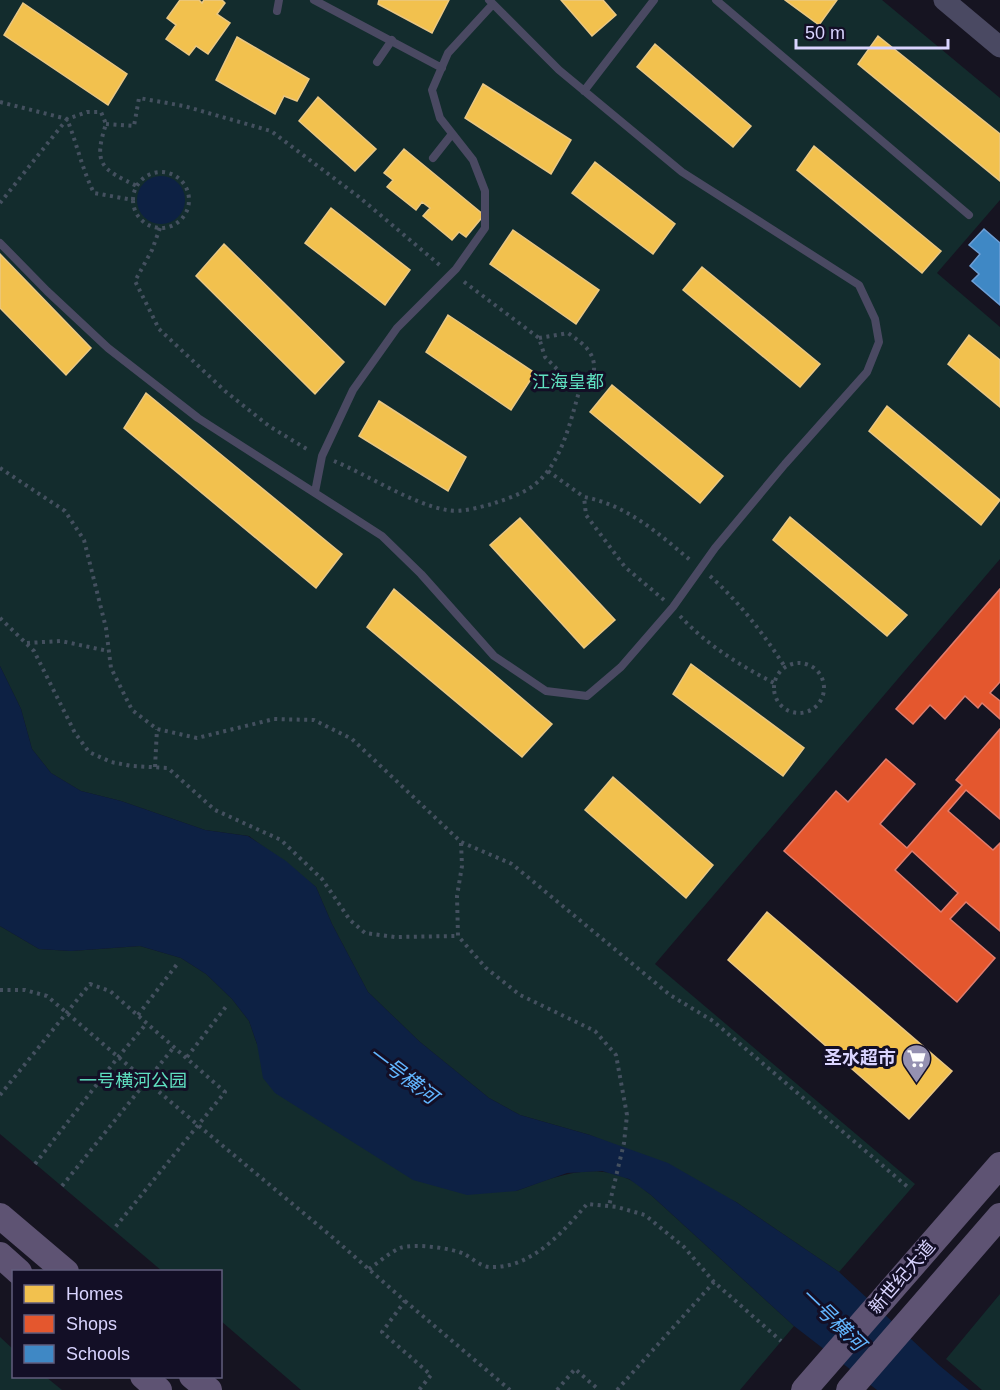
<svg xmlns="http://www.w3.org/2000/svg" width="1000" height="1390" viewBox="0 0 1000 1390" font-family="Arial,'Noto Sans SC',sans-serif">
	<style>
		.green { fill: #132c2d }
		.water { fill: #0d2144 }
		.homes { fill: #f2c14e; stroke: #eac783; stroke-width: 1.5 }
		.shops { fill: #e4572e; stroke: #e17c6d; stroke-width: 1.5; fill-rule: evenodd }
		.schools { fill: #3f88c5; stroke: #6d9fd6; stroke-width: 1.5 }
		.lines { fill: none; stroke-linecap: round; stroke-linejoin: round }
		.path { stroke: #44505f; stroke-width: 4; stroke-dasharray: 3 4.5; stroke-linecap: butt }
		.service { stroke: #4a4962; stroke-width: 8 }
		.tertiary { stroke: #4a4962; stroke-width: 21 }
		.primary { stroke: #5e5373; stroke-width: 26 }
		.labels { text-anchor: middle; stroke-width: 6; stroke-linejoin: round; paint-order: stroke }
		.park-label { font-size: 18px; fill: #5fe0c0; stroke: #130f26 }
		.poi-label { font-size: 18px; font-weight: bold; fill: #d9d4ff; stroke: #130f26; text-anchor: end }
		.street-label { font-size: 18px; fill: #d9d4ff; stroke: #130f26 }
		.water-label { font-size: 20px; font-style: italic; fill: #62b6ff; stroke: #130f26 }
	</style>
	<rect width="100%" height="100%" fill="#161421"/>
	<path class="green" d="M0,0H882L1000,98V200L937,273L1000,327V559L655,964L915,1184L839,1272L736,1202L615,1145L590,1135L520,1115L489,1098L420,1042L368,992L332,924L316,887L249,836L205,830L121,801L81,791L51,773L32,749L21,709L0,666Z
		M0,926L39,949L71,951L140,946L181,958L206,974L232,999L249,1021L257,1044L516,1191C552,1178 590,1161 628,1179C636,1182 643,1189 651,1195L794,1326L740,1390H301L221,1321L220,1272L162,1271L0,1134Z
		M1000,1294V1390H982L946,1359Z
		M0,1337L13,1349L14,1376L46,1377L62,1390H0Z"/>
	<path class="water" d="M137 200a24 24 0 1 1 48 0a24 24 0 1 1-48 0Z
		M0,666L21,709L32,749L51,773L81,791L121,801L205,830L248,836L286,861L316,887L332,924L368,992L420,1042L489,1098L520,1115L590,1135L668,1163L736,1202L839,1272L940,1366L969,1390H877L794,1326L651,1195L629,1179L602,1171L567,1173L516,1191L467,1195L413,1180L275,1093L263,1078L257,1044L249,1021L232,999L206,974L181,958L140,946L71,951L39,949L0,926Z"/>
	<path class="homes" d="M180,0H199L202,3L204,0H222L225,3L217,14L230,23L208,54L196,46L189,55L166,39L176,25L167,18Z
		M379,0H449L432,33L378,4Z
		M561,0H603L616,15L592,36Z
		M785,0H837L819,25Z
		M23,3L127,74L108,105L4,35Z
		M878,36L1000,134V181L858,64Z
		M237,37L309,79L297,101L284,96L275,114L216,80Z
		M655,44L751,126L733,147L637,67Z
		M483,84L571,140L551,174L465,118Z
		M318,97L376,149L355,171L299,121Z
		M814,146L941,251L922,273L797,170Z
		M404,149L484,215L466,237L459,232L452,240L423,216L430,208L422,202L416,210L387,187L393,180L384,173Z
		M595,162L675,224L653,254L572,193Z
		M331,208L410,270L385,305L305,243Z
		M513,230L599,290L576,324L490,264Z
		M224,244L344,362L315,394L196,276Z
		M0,254L91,348L66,375L0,308Z
		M702,267L820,364L800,387L683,290Z
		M448,315L535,373L511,410L426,352Z
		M969,335L1000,360V407L948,364Z
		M612,385L723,476L700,503L590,412Z
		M146,393L342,554L316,588L124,428Z
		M379,401L466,457L448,491L359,436Z
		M887,406L1000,500L981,525L869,431Z
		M790,517L907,615L887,636L773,540Z
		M520,518L615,620L584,648L490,545Z
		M394,589L552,724L522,757L367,627Z
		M691,664L804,748L783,776L673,694Z
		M613,777L713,865L686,898L585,810Z
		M767,912L952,1071L909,1119L728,960Z"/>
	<path class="shops" d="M1000,589V682L990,693L1000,701V719L982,703L978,708L965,696L945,719L930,705L913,724L896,709Z
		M1000,729V819L966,790L948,811L993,850L1000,843V931L966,902L950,919L995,958L957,1002L784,851L836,791L848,802L886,759L915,784L880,824L907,848L962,785L956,780ZM912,851L958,893L941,912L895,870Z"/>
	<path class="schools" d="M984,229L1000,243V305L972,281L979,274L970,266L980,254L969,245Z"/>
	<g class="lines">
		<path class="path" d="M0,102L67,119L87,112H101L106,124C93,164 101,169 137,186
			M106,124L134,126L139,98L184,106L271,131L359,197L442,267
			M133 200a28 28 0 1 1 56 0a28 28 0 1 1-56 0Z
			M0,203L67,119C77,144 82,169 94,193L133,200
			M160,228L152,250L135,281L159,329L225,391L269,426L310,451
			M539,338L568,333C585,345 598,354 593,377L582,382
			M334,461C368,475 412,504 447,510C461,513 480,507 492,504C506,499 523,494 534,485C564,462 571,416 582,382L563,375L545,357L539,338L463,281
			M0,468L65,511L84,540L106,628L111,668L132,710L157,729L197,738L274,719L314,720L352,739L461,842L512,864L670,995L713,1021L910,1189
			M548,471L584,497
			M710,576C740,603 763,633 785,667
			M664,600L625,567L586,515L584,497C627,505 658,533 690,560
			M680,616C707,645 739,665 774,683
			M0,618L34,651L75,733L89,752L111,762L132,766L168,768L215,810L281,840L322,879L350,920L365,933L395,937L458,936
			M27,643L61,641L108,651
			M774 688a25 25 0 1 1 50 0a25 25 0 1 1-50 0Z
			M155,767L157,729
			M461,843L462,866L457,896L458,936L486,968L520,995L595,1031L616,1055L627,1115L624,1143L609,1206
			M0,990H25L47,996L199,1126L331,1236L405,1301L382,1332L431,1375L419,1390
			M138,1015L178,963
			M187,1057L228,1004
			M0,1095L90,984L110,991L225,1092L113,1230
			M35,1164L119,1056L147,1023
			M62,1186L174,1047
			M369,1269C379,1262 389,1253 400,1248C413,1243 452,1248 464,1254C472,1258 480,1266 489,1267C531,1269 562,1233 587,1204L617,1207L645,1215L684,1247L714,1282
			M405,1301L510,1390
			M557,1390L575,1369L599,1390
			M617,1390L714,1282L781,1341"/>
		<path class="service" d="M314,0L442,68
			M716,0L969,215
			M277,11L279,0
			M377,62L392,40
			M584,91L654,0
			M433,158L452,134
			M0,243L47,291L108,348L198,418L382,536L421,574L494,656L546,691L587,696L621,667L673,607L715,548L785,464L867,372L879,342L875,319L859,285L682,172L559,70L489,0
			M315,492L322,456L353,390L397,328L456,269L485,228V191L473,160L440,118L432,90L448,53L493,4"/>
		<path class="tertiary" d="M944,0L1000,47"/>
		<path class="primary" d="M0,1216L66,1272
			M0,1255L19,1272
			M143,1376L159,1390
			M192,1376L209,1390
			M804,1390L1000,1165
			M849,1390L1000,1216"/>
	</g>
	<defs>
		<symbol id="supermarket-pin" viewBox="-11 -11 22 30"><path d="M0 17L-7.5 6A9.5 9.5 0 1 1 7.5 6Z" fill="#9591b1" stroke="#130f26"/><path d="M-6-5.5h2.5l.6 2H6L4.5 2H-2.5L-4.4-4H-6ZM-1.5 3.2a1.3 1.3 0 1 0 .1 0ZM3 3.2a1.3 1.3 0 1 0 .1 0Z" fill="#fff"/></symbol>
	</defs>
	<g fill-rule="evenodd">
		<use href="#supermarket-pin" x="900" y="1042" width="33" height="45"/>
	</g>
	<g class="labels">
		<g class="park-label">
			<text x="568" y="388">江海皇都</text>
			<text x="133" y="1087">一号横河公园</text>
		</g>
		<g class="poi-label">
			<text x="896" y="1064">圣水超市</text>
		</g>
		<g class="street-label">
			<text transform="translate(902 1277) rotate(-49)" y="6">新世纪大道</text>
		</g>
		<g class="water-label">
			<text transform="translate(403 1075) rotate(37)" y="7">一号横河</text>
			<text transform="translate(833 1319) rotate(44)" y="7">一号横河</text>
		</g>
	</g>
	<rect x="12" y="1270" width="210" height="108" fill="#130f26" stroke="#625e7d" stroke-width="1.5"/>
	<rect x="24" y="1285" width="30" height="18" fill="#f2c14e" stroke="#625e7d" stroke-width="1.5"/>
	<text x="66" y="1300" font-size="18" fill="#d9d4ff">Homes</text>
	<rect x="24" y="1315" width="30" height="18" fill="#e4572e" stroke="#625e7d" stroke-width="1.5"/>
	<text x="66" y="1330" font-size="18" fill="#d9d4ff">Shops</text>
	<rect x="24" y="1345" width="30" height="18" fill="#3f88c5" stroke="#625e7d" stroke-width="1.5"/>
	<text x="66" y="1360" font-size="18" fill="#d9d4ff">Schools</text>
	<path d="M796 39v9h152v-9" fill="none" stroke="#d9d4ff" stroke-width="3"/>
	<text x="805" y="39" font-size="18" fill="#d9d4ff" stroke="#130f26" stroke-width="4.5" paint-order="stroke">50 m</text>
</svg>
